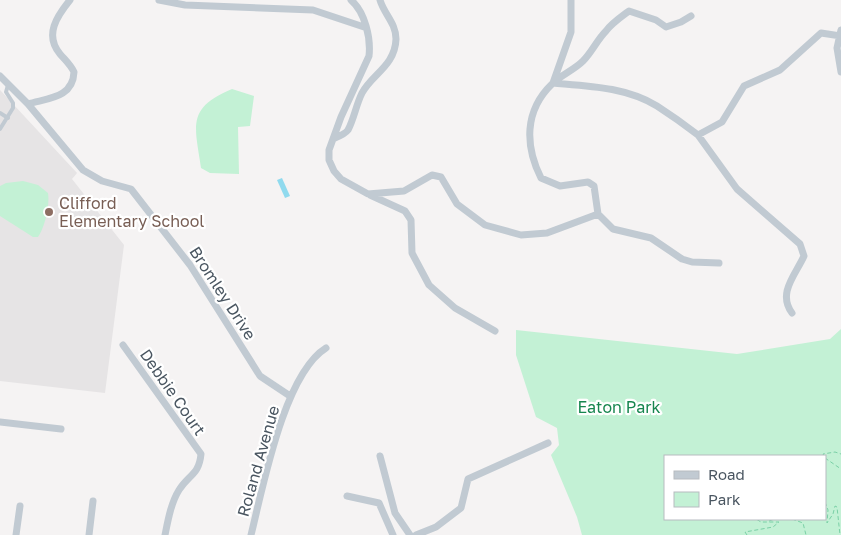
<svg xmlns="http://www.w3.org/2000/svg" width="841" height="535" viewBox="0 0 841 535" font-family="'Golos Text',sans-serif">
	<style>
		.education { fill: #e6e4e5 }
		.green { fill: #c3f1d5; fill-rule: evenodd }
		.water { fill: #90daee }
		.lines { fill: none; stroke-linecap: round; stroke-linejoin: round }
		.path { stroke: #7ad0a6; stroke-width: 1; stroke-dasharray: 4 2.5; stroke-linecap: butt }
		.lane { stroke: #c1cad2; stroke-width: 4 }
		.street { stroke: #c1cad2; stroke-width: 7 }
		.education-dot { fill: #8d6e63; stroke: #fff; stroke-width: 2 }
		.labels { text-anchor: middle; stroke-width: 4.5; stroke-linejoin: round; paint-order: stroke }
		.education-label { font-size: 16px; fill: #785e54; stroke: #fff; text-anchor: start }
		.street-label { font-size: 16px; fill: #4a5661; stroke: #fff }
		.park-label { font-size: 16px; fill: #17864f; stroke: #fff }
	</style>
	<rect width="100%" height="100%" fill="#f5f3f3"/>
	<path class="education" d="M0,90L77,173L72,179L124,245L105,393L0,381Z"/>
	<path class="green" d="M232,89L254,96L250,126L238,127L239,174L210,173L201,168C195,126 186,108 232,89Z
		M23,181L38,185L48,193C50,205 45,227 38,237H33L0,216V186L6,183Z
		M841,329V535H582L577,517L551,455L559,445L557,428L536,417L516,355V330L737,354L830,339ZM665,456H825V519H665Z"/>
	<path class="water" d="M282,178L290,196L285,198L277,180Z"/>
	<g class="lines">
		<path class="path" d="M824,456L823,454L835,452L841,454
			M825,458L841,469
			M825,502L828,510L827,523L833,514L835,506L837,507L840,535
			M792,519L803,523L806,535
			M769,521L775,519
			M747,535L745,532L773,527L779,522H761L756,519"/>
		<path class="lane" d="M0,113L8,118
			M0,129L13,108V103L6,92L8,85"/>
		<path class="street" d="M159,0L185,5L313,10L364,27
			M351,0C365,12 371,38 369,56L341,117L329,150V160L334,171L341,179L368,194L404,191L432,175L441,177L457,204L485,225L521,235L547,233L598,214
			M841,30L837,48L841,72
			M0,76L28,104C48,98 73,98 74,72C70,64 65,60 60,54C44,35 57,16 70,0
			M553,83C588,86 626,87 657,106C671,115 685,125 698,135L722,122L744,86L780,70L821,33L841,36
			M553,83L571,32V0
			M28,104L83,170L102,181L131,189L190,265L260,376L290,396
			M698,135L737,189L800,244L804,256C796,274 777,293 792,313
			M335,138C340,136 345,134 348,130C354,119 356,105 362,93C372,74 395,66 396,39C396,23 384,14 380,0
			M370,195L405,211L411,220L412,253L429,285L455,308L495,331
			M598,214L594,186L588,182L560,186L541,178C525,146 524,111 552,84C561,75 574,70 583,61C592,52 597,40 606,31C612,23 621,17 629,11L656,20L666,27L681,22L691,16
			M598,214L613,229L651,238L682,259L692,262L719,263
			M123,345L201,454C199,475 189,474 179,490C171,503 168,520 165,535
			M0,422L61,429
			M380,456L395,513L410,535
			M347,496L379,503L393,535
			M16,535L20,506
			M89,535L93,501
			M251,535C263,487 284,374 326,348
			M416,535L436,527L461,508L468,479L548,443"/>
	</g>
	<circle class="education-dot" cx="49" cy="212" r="5"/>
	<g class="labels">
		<g class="education-label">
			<text x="59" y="209">Clifford<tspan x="59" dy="18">Elementary School</tspan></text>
		</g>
		<g class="street-label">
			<text transform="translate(223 293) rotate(57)" y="6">Bromley Drive</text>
			<text transform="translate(173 392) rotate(55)" y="6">Debbie Court</text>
			<text transform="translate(258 461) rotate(-74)" y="6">Roland Avenue</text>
		</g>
		<g class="park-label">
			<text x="619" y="413">Eaton Park</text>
		</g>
	</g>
	<rect x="664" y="455" width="162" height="65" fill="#ffffff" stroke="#b7bbc0"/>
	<rect x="674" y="471" width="25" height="8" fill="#c1cad2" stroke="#b7bbc0"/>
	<text x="708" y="480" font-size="15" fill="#4a5661">Road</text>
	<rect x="674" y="492" width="25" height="15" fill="#c3f1d5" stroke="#b7bbc0"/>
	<text x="708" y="505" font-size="15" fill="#4a5661">Park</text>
</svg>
